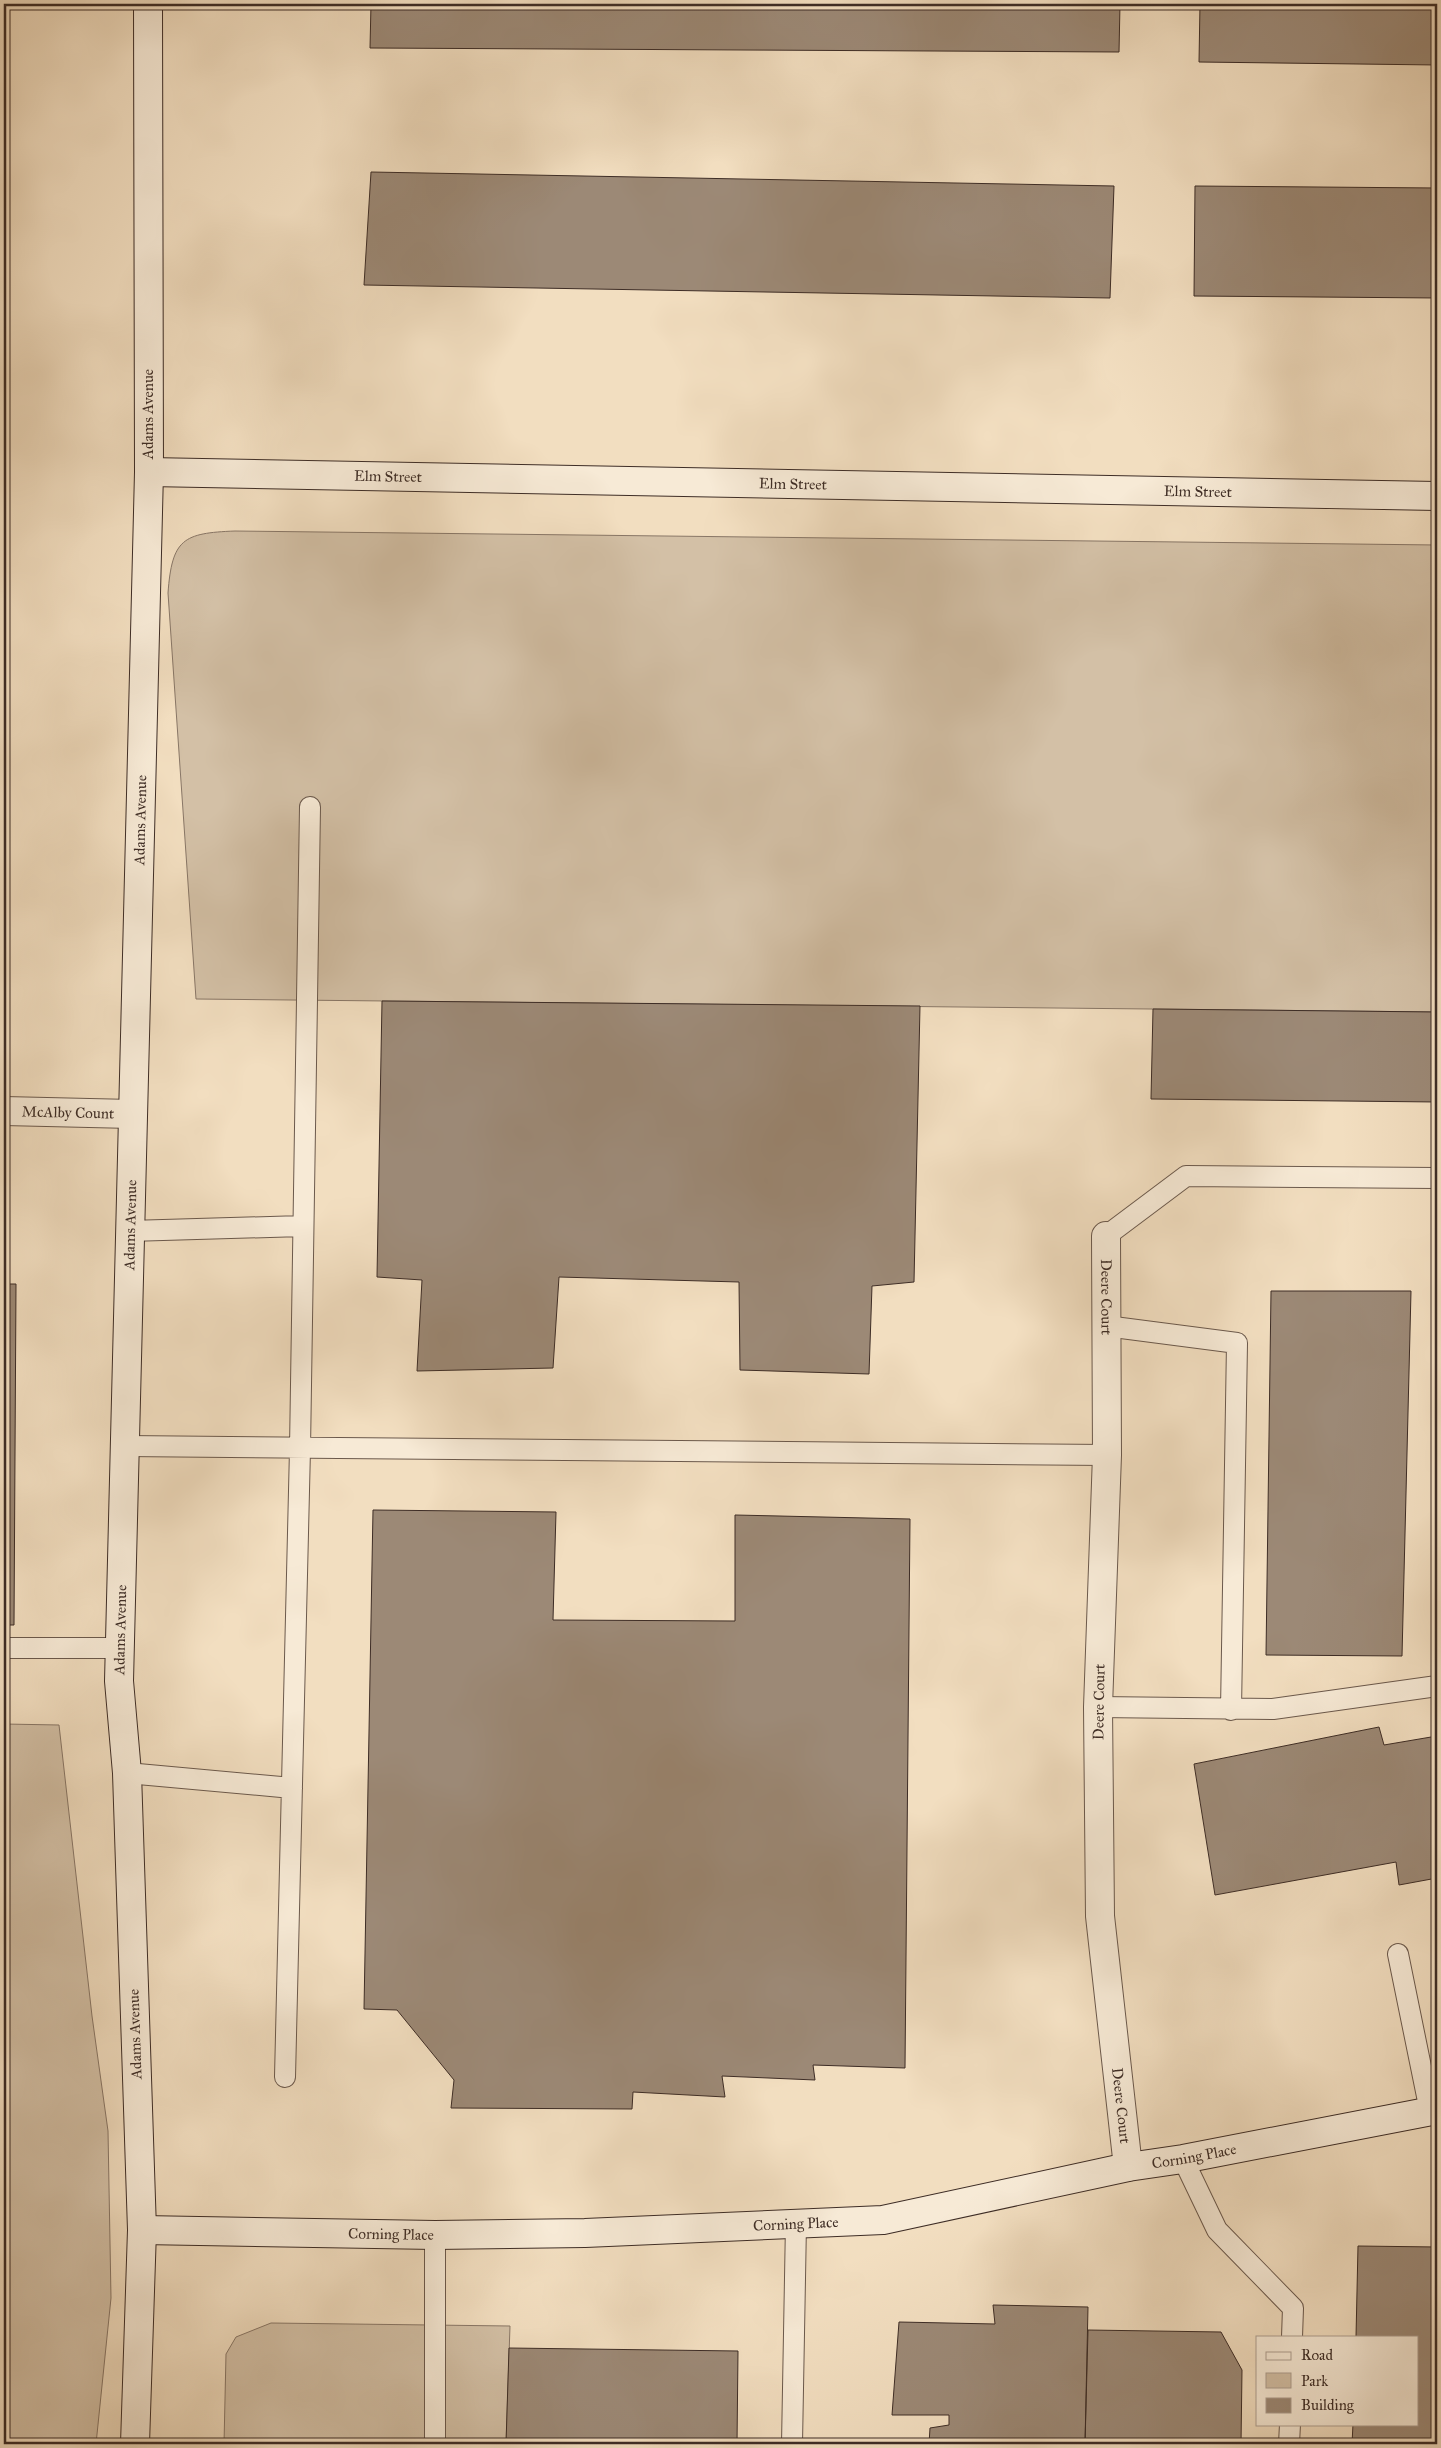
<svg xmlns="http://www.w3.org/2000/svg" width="1441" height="2448" viewBox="0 0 1441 2448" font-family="'IM FELL Great Primer',serif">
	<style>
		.green { fill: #d3c0a6; stroke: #887666 }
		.building { fill: #9c8976; stroke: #3e2d26 }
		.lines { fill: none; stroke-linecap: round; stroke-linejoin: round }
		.lane-casing { stroke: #6b594c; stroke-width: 22 }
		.street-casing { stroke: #6b594c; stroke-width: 30 }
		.secondary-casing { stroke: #3e2d26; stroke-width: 30 }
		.lane { stroke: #f7ead6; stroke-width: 20 }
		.street { stroke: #f7ead6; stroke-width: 28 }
		.secondary { stroke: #f7ead6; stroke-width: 28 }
		.labels { text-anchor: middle; stroke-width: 4.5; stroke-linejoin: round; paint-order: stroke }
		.street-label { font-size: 15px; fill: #3e2d26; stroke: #f7ead6 }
	</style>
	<rect width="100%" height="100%" fill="#f2dec0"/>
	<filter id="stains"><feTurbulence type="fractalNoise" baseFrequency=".004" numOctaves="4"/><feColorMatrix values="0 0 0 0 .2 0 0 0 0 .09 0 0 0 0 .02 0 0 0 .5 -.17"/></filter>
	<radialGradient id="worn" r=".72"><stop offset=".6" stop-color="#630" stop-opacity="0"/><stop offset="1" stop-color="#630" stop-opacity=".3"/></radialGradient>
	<path class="green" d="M235,531L1437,545V1012L196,999L168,593C172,539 183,533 235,531Z
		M4,1724L59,1725L92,2016L108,2131L111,2298L96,2444H4Z
		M271,2323L510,2326L506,2444H224L226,2354L236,2337Z"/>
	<path class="building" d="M371,4H1120L1119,52L370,48Z
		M1200,4H1437V65L1199,62Z
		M371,172L1114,186L1110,298L364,285Z
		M1195,186L1437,188V298L1194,296Z
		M382,1001L920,1006L914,1282L872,1286L869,1374L740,1370L739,1282L559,1277L553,1368L417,1371L422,1280L377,1277Z
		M1153,1009L1437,1012V1102L1151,1099Z
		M4,1284H16L14,1625H4Z
		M1271,1291H1411L1402,1656L1266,1655Z
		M373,1510L556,1512L553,1620L735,1621V1515L910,1519L905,2068L813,2065L815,2080L722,2076L725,2097L633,2092L632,2109L451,2108L454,2080L397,2010L364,2009Z
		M1379,1727L1384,1745L1437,1736V1878L1399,1885L1396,1862L1215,1895L1194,1764Z
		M1358,2246L1437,2247V2444H1352L1353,2424H1417V2337H1356Z
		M993,2305L1088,2307L1085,2444H929L930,2428L949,2425V2415H892L899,2322L995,2324Z
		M1088,2330L1221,2332L1242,2370L1241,2444H1085Z
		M509,2348L738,2351L737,2444H506Z"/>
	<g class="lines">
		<defs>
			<path id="lane" d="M129,1231L302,1226
				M1106,1236L1186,1176L1437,1178
				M1106,1326L1237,1343L1231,1710
				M125,1446L1107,1455
				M4,1648H120
				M1098,1707L1273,1709L1437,1686
				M127,1773L292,1788
				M1398,1954L1430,2111
				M285,2077L300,1449L310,807
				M1183,2159L1217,2230L1293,2308L1292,2337
				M435,2235V2444
				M792,2444L796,2223
				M1289,2444L1290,2424"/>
			<g id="street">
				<path id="s1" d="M4,1111L132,1114"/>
				<path id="s2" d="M1106,1236L1107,1455L1098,1707L1100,1916L1128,2167"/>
			</g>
			<g id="secondary">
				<path id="s3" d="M149,472L1437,496"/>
				<path id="s4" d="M142,2230L435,2235L585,2233L883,2220L1128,2167L1183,2159L1437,2110"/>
				<path id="s5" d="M135,2444L142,2230L127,1773L119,1681L149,472L148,4"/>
			</g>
		</defs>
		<use href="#lane" class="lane-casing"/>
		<use href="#street" class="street-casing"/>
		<use href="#secondary" class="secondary-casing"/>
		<use href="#lane" class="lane"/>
		<use href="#street" class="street"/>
		<use href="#secondary" class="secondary"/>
	</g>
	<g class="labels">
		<g class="street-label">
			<text transform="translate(148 414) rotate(-90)" y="5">Adams Avenue</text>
			<text dy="5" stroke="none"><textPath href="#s3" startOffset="239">Elm Street</textPath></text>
			<text dy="5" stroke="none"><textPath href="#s3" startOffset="644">Elm Street</textPath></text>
			<text dy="5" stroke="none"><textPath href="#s3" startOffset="1049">Elm Street</textPath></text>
			<text dy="5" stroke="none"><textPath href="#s5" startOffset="1625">Adams Avenue</textPath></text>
			<text dy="5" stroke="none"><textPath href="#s1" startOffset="64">McAlby Count</textPath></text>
			<text dy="5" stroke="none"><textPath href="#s5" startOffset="1220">Adams Avenue</textPath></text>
			<text dy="5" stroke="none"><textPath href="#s2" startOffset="61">Deere Court</textPath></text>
			<text dy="5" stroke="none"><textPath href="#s5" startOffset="815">Adams Avenue</textPath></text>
			<text transform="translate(1099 1702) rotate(-89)" y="5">Deere Court</text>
			<text transform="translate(135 2034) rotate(-92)" y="5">Adams Avenue</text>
			<text dy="5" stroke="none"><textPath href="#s2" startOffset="871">Deere Court</textPath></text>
			<text dy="5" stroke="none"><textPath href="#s4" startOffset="1059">Corning Place</textPath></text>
			<text dy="5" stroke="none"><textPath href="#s4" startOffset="654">Corning Place</textPath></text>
			<text dy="5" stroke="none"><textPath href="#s4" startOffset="249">Corning Place</textPath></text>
		</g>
	</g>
	<rect width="1441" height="2448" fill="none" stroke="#f2dec0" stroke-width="20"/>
	<rect x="5" y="5" width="1431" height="2438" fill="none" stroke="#3e2d26" stroke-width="2.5"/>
	<rect x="10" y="10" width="1421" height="2428" fill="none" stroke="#3e2d26"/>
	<rect x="1256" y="2336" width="162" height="90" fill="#f7ead6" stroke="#ad9e90"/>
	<rect x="1266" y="2352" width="25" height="8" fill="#f7ead6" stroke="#ad9e90"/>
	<text x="1301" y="2360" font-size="15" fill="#3e2d26">Road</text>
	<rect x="1266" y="2373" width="25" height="15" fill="#d3c0a6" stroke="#ad9e90"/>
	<text x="1301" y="2386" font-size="15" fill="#3e2d26">Park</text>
	<rect x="1266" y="2398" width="25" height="15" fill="#9c8976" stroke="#ad9e90"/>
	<text x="1301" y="2410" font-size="15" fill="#3e2d26">Building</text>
	<rect width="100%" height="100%" filter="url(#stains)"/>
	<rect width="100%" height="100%" fill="url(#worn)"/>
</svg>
